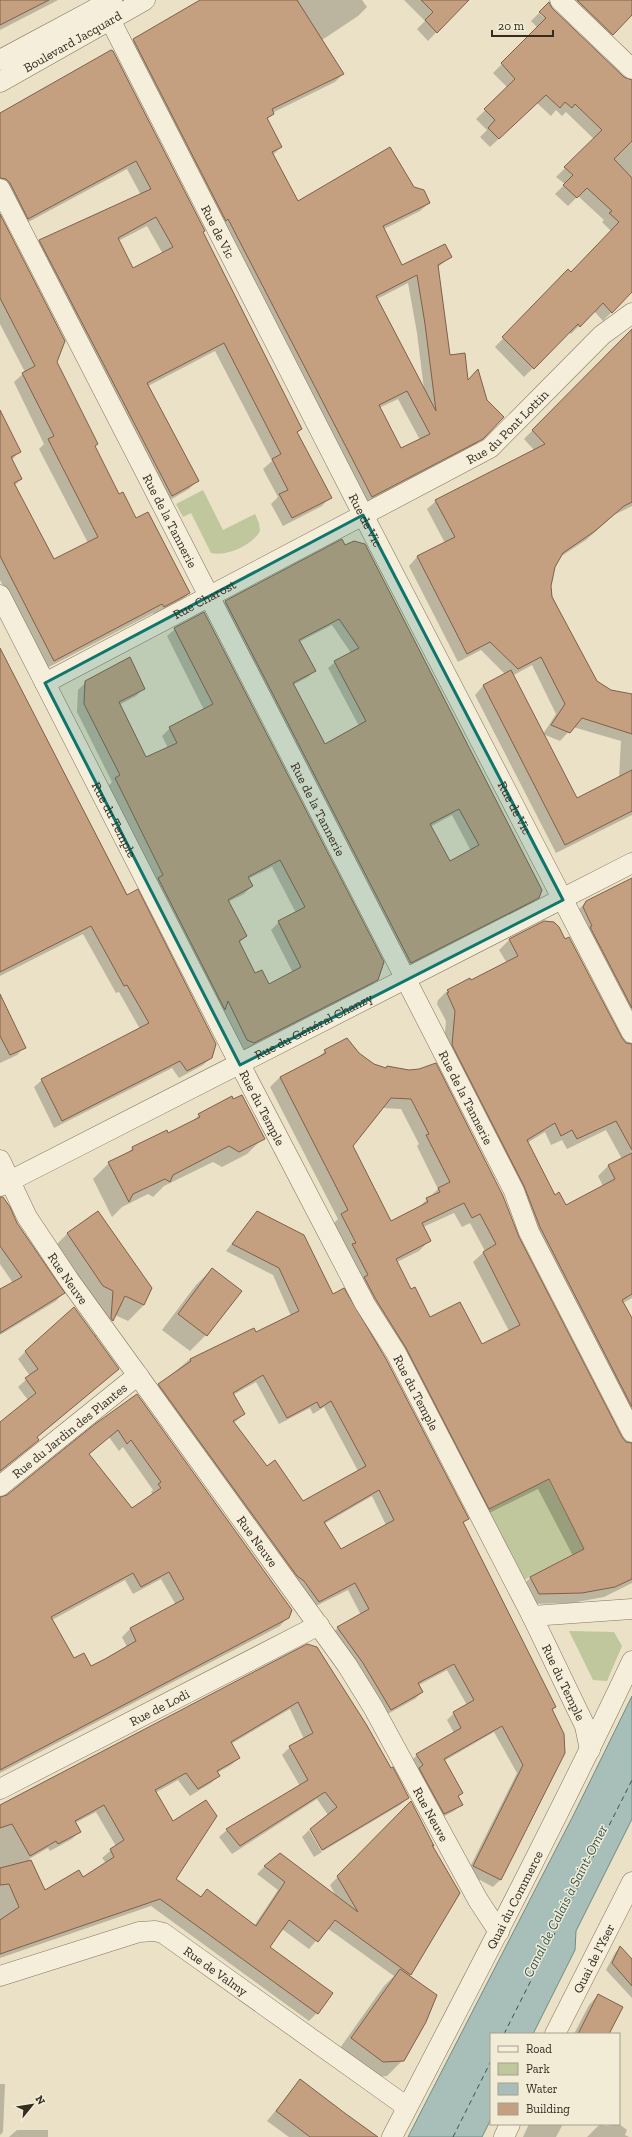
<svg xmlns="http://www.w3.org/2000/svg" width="632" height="2137" viewBox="0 0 632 2137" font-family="'Zilla Slab',serif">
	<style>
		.green { fill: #c0c79c }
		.water { fill: #a8beb8; stroke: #6f8c86 }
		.shadow { fill: #0003; fill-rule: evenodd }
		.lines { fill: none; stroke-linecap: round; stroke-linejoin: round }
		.ferry { stroke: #315453; stroke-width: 1; stroke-dasharray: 5 4; stroke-linecap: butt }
		.building { fill: #c4a081; stroke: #806047; fill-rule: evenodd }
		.minor-casing { stroke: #84745e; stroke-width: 21 }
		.minor { stroke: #f5eeda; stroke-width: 20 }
		.marked { fill: #0f766e; fill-opacity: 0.2; stroke: #0f766e; stroke-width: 3; stroke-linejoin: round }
		.labels { text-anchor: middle; stroke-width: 3; stroke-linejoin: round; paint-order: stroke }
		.street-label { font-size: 13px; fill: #352c20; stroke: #f2ebd6 }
		.water-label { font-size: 14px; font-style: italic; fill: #315453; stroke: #f2ebd6 }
	</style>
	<rect width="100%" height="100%" fill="#eae1c7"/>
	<path class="green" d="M203,490L223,530L255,514L259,523L260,531C253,545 225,557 211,553L191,513L183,517L176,504Z
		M548,1479L584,1549L524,1580L488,1510Z
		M569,1631L614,1632L622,1646L607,1681L593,1680Z"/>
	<path class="water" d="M632,1696V1819L576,1931L575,1950L533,2034H491V2119L482,2137H408L574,1814Z"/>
	<path class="shadow" d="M0,0H58L0,30Z
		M202,0H362L367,7L358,16L322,40L343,74L335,82L272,113L267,120L281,147L273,155L298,202L413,188L429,203L420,211L384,229L402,267L450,257L437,268L450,357L467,382L503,417L473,447L363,505L125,49L134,40ZM408,283L417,333L424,389L377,299ZM398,399L420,440L400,450L379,408Z
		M404,0H467L428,41L417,29L425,21Z
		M559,0H632V14L604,43Z
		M551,9L623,78L632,81V291L603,321L594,311L571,334L569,332L524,377L495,347L559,279L571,273L611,231L602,222L604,220L578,196L568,206L555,194L565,184L556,177L594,139L566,112L562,116L556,110L551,116L537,103L490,147L480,137L487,130L476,119L508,88L493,73L538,28L531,21L539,13L544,18L542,13Z
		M111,51L301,429L297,433L330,497L322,506L283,526L271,504L278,497L263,469L272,461L215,351L148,386L198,480L189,489L163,504L31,250L40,241L141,195L127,169L19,227L0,191V114ZM147,226L163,254L133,269L118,241Z
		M0,216L56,362L94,447L118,495L189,593L180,602L155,615L153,613L45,669L0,580V432L20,451L12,460L21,479L14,486L54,560L88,543L39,449L44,444L14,382L25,372L0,324Z
		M626,336H632V506L614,515L586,540L560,557L551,573L550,591L577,648L596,682L605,689L622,695L632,694V815L556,853L475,695L483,686L505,674L481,650L458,662L409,566L417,557L445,543L427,509L436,501L535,451L524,439ZM532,665L556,714L543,734L560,741L573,727L621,741L619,778L576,800L512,676Z
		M341,541L538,897L531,904L404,969L219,609L225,602ZM332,625L351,653L335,662L328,668L359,726L325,745L293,685L308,677L315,670L299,642ZM452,815L471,851L450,862L430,827Z
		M175,629L377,979L369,988L245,1051L240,1048L108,786L112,782L77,712L78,690L86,682L144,688L136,696L119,705L146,758L168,748L162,736L170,728L204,710L167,636ZM272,867L296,913L279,922L271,930L293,973L269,986L255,975L239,943L246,936L228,902L244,894L252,886L248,879Z
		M0,650L212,1057L203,1065L179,1078L172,1068L54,1128L34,1087L42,1080L140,1029L119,992L116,993L83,934L0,976Z
		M632,879V1037L576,912L586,902Z
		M544,922L621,1039L632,1045V1298L623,1303L632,1320V1436L443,1055L446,1021L437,1004L438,1000L448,990L471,982L507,963L499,950L509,940ZM606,1130L622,1159L608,1166L598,1176L603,1186L566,1206L554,1196L527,1143L545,1132L551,1145L562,1140L567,1149Z
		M0,996L25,1047L17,1055L0,1063Z
		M325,1051L359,1054L374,1065L386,1069L388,1067L518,1238L621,1438L632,1444V1583L604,1597L571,1603L529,1604L520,1588L530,1578L573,1556L538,1489L479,1518L332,1225L338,1219L270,1087L280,1077L317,1059ZM382,1108L401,1109L419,1144L417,1146L438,1189L417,1209L390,1222L352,1146ZM454,1213L462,1227L470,1223L485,1251L473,1262L509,1331L482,1345L430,1318L410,1290L397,1262L419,1251L429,1241L423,1227Z
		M199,1115L263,1138L247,1154L222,1167L213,1162L164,1186L153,1197L148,1194L122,1207L112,1217L93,1179L109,1163L126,1154L133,1148L168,1134L192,1122Z
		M0,1200L63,1293L56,1301L0,1335V1290L13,1283L0,1264Z
		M98,1212L144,1305L128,1321L115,1315L112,1321L95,1338L118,1369L36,1438L37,1440L30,1448L0,1472V1423L28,1400L18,1387L30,1376L18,1359L26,1351L95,1337L98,1307L51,1250L67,1234Z
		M257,1212L332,1295L468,1519L463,1523L555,1707L552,1711L564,1753L500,1880L493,1887L467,1873L517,1773L494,1732L444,1761L462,1793L458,1797L461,1805L454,1811L437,1820L410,1762L417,1755L454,1733L447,1720L454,1713L467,1705L447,1670L419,1685L422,1692L415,1699L384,1716L331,1634L338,1628L361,1615L348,1590L312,1608L152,1391L190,1359L255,1333L291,1316L273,1275L226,1251ZM256,1382L279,1424L310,1408L313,1414L324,1407L358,1471L302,1503L267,1467L234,1423L244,1414L233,1395ZM372,1496L386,1525L340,1550L324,1524Z
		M212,1269L206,1335L190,1351L162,1330L196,1285Z
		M137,1396L288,1617L280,1626L0,1773V1497L8,1496ZM109,1437L119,1451L123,1447L153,1490L151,1492L153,1495L131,1509L88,1455ZM161,1579L176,1605L130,1629L122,1637L127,1647L90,1667L73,1660L52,1620L125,1580L133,1594Z
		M307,1645L408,1798L400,1805L323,1851L311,1829L328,1815L317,1799L232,1854L219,1837L227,1830L300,1786L282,1755L290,1747L304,1739L290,1709L231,1744L239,1758L231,1765L217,1773L218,1776L211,1783L190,1796L178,1780L155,1793L175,1879L200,1897L207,1890L254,1926L278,1890L257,1874L265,1866L337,1898L330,1885L411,1802L432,1847L459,1893L409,1976L403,2060L387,2076L367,2078L335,2055L384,1986L394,1976L327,1928L309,1949L282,1929L268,1947L317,2013L309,2021L151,1906L0,1958V1807ZM96,1812L116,1846L102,1858L106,1863L82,1878L45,1891L29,1859L48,1848L50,1851L72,1839L79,1832L75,1823Z
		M309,1830L322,1852L314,1857L302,1837Z
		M620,1947L632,1960V1998L606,1970L615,1953Z
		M598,1995L609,2034H574L589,2005Z
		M300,2081L360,2137H289L267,2121Z
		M0,2084H5L3,2132L0,2135Z
		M529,2124H563L556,2137H523Z
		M600,2124L606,2126L619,2124L627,2130L625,2135L629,2137H587Z
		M17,2130H48V2137H9Z"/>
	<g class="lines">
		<path class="ferry" d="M504,2034L632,1780
			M453,2137L491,2061"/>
	</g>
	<path class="building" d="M0,0H49L0,25Z
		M200,0H297L344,74L272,109L274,114L267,118L282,147L272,152L298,201L390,147L414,187L424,190L430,203L383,226L402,265L445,244L452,257L438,265L450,355L465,353L468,380L478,369L487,400L504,417L483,439L372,497L228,219L226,221L133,39ZM417,275L425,324L436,411L376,296ZM407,391L430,434L401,448L379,405Z
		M421,0H469L437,33L425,20L433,12Z
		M577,0H632V15L613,35Z
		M549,2L552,8L624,77L632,80V141L614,159L632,178V292L612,313L603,303L580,327L578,324L534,369L502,337L568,269L571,272L619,222L609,213L612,211L587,188L577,198L563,185L573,175L564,167L602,130L575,104L572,108L565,102L560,108L546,95L499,139L488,128L495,120L484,109L515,79L501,63L546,18L539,12Z
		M111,50L113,51L205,231L203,232L302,429L297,432L332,498L292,518L279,494L288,490L272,459L281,454L224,343L147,383L199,481L172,496L39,240L151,189L136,161L28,219L10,183L6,179L0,178V113ZM156,217L173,247L133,268L118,238Z
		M0,214L65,341L57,362L98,444L95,446L119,494L123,492L136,518L148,512L190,593L164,607L162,604L54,661L0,556V410L21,452L11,457L22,479L14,483L54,559L98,537L48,439L54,436L22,373L35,366L0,298Z
		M632,329V502L624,506L595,531L563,553L555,567L551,586L552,597L597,681L611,690L632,694V734L582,718L570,733L551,725L565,704L541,657L518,669L490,642L467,654L417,556L455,537L435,500L545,444L532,430Z
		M342,539L345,545L354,541L365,544L542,890L539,898L411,963L225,601ZM339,619L359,648L334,661L366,721L325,744L293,683L316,671L299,640ZM459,809L479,845L450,861L430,824Z
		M204,612L384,962L378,980L254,1043L247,1040L228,1001L225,1010L158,878L163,875L115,778L120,775L84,704L85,681L130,657L145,689L119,702L146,757L177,743L169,727L213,704L174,628ZM280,860L305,907L278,921L301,967L269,984L262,970L255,973L239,941L247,936L228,900L253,886L248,877Z
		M0,648L127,895L138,889L216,1044L212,1058L187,1071L180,1061L62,1121L41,1079L149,1023L127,985L124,986L91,926L0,972Z
		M511,670L577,798L632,770V811L565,845L483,685Z
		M632,878V1008L590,927L592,926L583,907L586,901Z
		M544,921L554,922L559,927L565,939L569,937L622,1038L626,1043L632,1044V1150L616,1121L577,1139L572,1130L561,1136L555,1123L527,1140L555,1195L559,1192L566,1205L615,1179L608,1165L632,1153V1294L622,1300L632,1318V1407L540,1227L524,1186L452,1045L455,1011L447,993L449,992L447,990L470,978L471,980L518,956L509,939Z
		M0,994L26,1048L10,1055L0,1036Z
		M347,1038L359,1053L374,1064L386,1068L387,1066L409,1070L419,1069L436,1063L503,1196L519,1237L622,1437L626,1442L632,1443V1579L615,1587L582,1593L539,1594L530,1577L584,1549L549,1479L489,1509L406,1348L375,1298L364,1277L368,1275L352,1244L356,1243L341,1214L348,1210L280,1077L326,1053L324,1050ZM391,1098L411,1099L429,1134L426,1135L450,1182L438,1188L440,1192L426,1198L428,1202L391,1221L353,1146ZM464,1203L472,1218L480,1214L496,1244L483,1252L520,1325L482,1344L460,1302L430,1317L415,1287L411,1289L396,1259L431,1241L422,1223Z
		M242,1095L265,1139L239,1152L229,1146L173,1175L170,1182L165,1179L133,1194L129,1202L108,1162L133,1150L132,1147L167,1130L168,1133L200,1117L198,1114L232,1096L233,1099Z
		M0,1197H3L10,1207L17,1223L65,1293L0,1333V1289L22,1277L0,1246Z
		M98,1211L152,1288L144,1305L125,1296L113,1321L111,1318L113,1291L103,1286L67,1233Z
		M257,1211L304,1235L333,1294L344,1288L386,1359L469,1519L463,1522L556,1707L552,1709L564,1734L565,1753L501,1880L473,1866L523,1765L502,1726L444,1759L463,1793L458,1796L463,1805L444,1814L419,1768L423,1765L416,1754L461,1728L453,1712L474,1700L454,1664L418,1683L423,1692L391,1710L363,1663L337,1627L369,1609L355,1583L319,1602L304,1581L297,1576L158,1384L191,1361L190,1359L254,1328L256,1332L299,1311L279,1268L232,1244ZM263,1375L287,1418L317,1402L320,1408L331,1401L366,1466L303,1501L275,1460L267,1466L233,1421L245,1414L233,1393ZM379,1490L394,1520L341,1549L324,1522Z
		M212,1268L242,1291L207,1336L178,1314Z
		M74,1307L119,1369L37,1437L39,1440L0,1471V1422L36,1393L25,1378L38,1369L25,1351Z
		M137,1394L292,1610L289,1618L0,1770V1497L7,1495L95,1424ZM118,1430L127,1444L131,1440L161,1482L158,1484L161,1488L132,1508L89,1454ZM169,1572L184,1599L130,1628L136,1641L105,1659L91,1666L84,1653L74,1658L51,1617L133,1573L141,1587Z
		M307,1644L317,1647L366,1724L391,1768L393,1767L409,1798L322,1850L310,1829L337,1807L325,1792L240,1846L226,1829L308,1780L289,1746L313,1733L298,1702L231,1742L240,1758L217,1771L220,1776L198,1789L186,1773L155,1790L173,1821L206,1800L217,1816L176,1879L201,1897L207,1889L256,1926L285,1882L264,1866L280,1853L358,1912L337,1876L411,1801L434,1846L432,1845L460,1893L411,1975L335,1920L318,1942L289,1920L270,1947L333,1993L318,2014L160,1899L0,1954V1920L19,1907L9,1884L0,1885V1868L31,1860L45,1890L79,1870L83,1877L114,1857L110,1849L124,1840L104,1805L75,1821L81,1832L58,1844L56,1841L30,1856L12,1824L0,1828V1805Z
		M620,1946L632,1959V1986L612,1963Z
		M400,1969L437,1995L426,2022L404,2061L383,2062L351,2038Z
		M598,1994L623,2007L609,2034H578Z
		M300,2079L346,2114L378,2137H310L276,2111Z"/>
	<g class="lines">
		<defs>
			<g id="minor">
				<path id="s1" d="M100,0L372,532L632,1033"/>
				<path d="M560,0L632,69"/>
				<path d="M0,60L112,0"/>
				<path id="s2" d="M0,82L145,0"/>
				<path id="s3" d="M0,189L418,1003L514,1191L529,1232L632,1432"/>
				<path id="s4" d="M0,595L233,1051L365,1304L396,1353L532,1616L585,1726L590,1750"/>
				<path id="s5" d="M45,683L490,448L602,335L632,313"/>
				<path id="s6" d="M0,1160L27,1217L69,1280L347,1665L373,1707L478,1900L499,1932"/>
				<path id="s7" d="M0,1186L632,863"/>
				<path id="s8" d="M0,1486L138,1375"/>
				<path d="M532,1616L632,1609"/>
				<path id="s9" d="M0,1789L319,1625"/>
				<path id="s10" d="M0,1976L139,1932L155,1931L163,1933L407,2107"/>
				<path id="s11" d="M555,2034L632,1882"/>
				<path id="s12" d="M392,2137C474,1979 556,1822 632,1661"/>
				<path d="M504,2137L510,2124"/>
			</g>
		</defs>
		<use href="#minor" class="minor-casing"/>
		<use href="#minor" class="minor"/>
	</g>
	<path class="marked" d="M363,515L563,900L240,1065L45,683Z"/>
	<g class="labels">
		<g class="street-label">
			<text dy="5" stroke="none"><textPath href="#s2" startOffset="83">Boulevard Jacquard</textPath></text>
			<text dy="5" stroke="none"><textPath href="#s1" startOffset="260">Rue de Vic</textPath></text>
			<text dy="5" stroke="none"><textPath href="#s5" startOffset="530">Rue du Pont Lottin</textPath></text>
			<text dy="5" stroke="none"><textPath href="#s1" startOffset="584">Rue de Vic</textPath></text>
			<text dy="5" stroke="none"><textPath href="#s3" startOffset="373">Rue de la Tannerie</textPath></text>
			<text dy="5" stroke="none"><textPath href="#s5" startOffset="180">Rue Charost</textPath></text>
			<text dy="5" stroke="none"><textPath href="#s1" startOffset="908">Rue de Vic</textPath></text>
			<text dy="5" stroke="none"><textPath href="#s3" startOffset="697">Rue de la Tannerie</textPath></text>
			<text dy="5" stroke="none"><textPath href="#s4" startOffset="252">Rue du Temple</textPath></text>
			<text dy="5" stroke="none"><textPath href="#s7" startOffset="352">Rue du Général Chanzy</textPath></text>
			<text dy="5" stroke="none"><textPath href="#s3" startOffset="1021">Rue de la Tannerie</textPath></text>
			<text dy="5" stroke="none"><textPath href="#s4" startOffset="576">Rue du Temple</textPath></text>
			<text dy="5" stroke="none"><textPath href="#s6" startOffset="137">Rue Neuve</textPath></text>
			<text dy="5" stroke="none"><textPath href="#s4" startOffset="900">Rue du Temple</textPath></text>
			<text dy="5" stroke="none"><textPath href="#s8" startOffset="89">Rue du Jardin des Plantes</textPath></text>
			<text dy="5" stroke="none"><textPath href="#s6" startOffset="461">Rue Neuve</textPath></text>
			<text dy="5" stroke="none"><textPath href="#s4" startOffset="1225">Rue du Temple</textPath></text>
			<text dy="5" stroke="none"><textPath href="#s9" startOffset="179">Rue de Lodi</textPath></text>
			<text dy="5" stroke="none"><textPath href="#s6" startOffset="785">Rue Neuve</textPath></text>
			<text dy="5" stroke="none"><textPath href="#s12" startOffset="267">Quai du Commerce</textPath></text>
			<text dy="5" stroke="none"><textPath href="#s11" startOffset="85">Quai de l'Yser</textPath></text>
			<text dy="5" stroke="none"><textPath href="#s10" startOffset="235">Rue de Valmy</textPath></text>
		</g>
		<g class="water-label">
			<text transform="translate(565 1901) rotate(-63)" y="5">Canal de Calais à Saint-Omer</text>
		</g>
	</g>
	<rect x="490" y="2033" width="130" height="92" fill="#f2ebd6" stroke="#a69f8d"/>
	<rect x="498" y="2046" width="20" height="6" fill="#f5eeda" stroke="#a69f8d"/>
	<text x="526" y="2053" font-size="12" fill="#352c20">Road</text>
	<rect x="498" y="2063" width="20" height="12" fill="#c0c79c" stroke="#a69f8d"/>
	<text x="526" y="2073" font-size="12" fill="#352c20">Park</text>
	<rect x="498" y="2083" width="20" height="12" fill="#a8beb8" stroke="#a69f8d"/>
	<text x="526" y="2093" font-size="12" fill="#352c20">Water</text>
	<rect x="498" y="2103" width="20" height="12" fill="#c4a081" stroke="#a69f8d"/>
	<text x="526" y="2113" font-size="12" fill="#352c20">Building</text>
	<g transform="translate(32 2105) rotate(60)" stroke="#f2ebd6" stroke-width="3" paint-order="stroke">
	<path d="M0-3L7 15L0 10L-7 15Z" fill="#352c20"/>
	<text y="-6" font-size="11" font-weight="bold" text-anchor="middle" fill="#352c20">N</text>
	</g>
	<path d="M492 30v6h61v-6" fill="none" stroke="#352c20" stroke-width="2"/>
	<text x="498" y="30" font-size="12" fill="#352c20" stroke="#f2ebd6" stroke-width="3" paint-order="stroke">20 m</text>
</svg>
